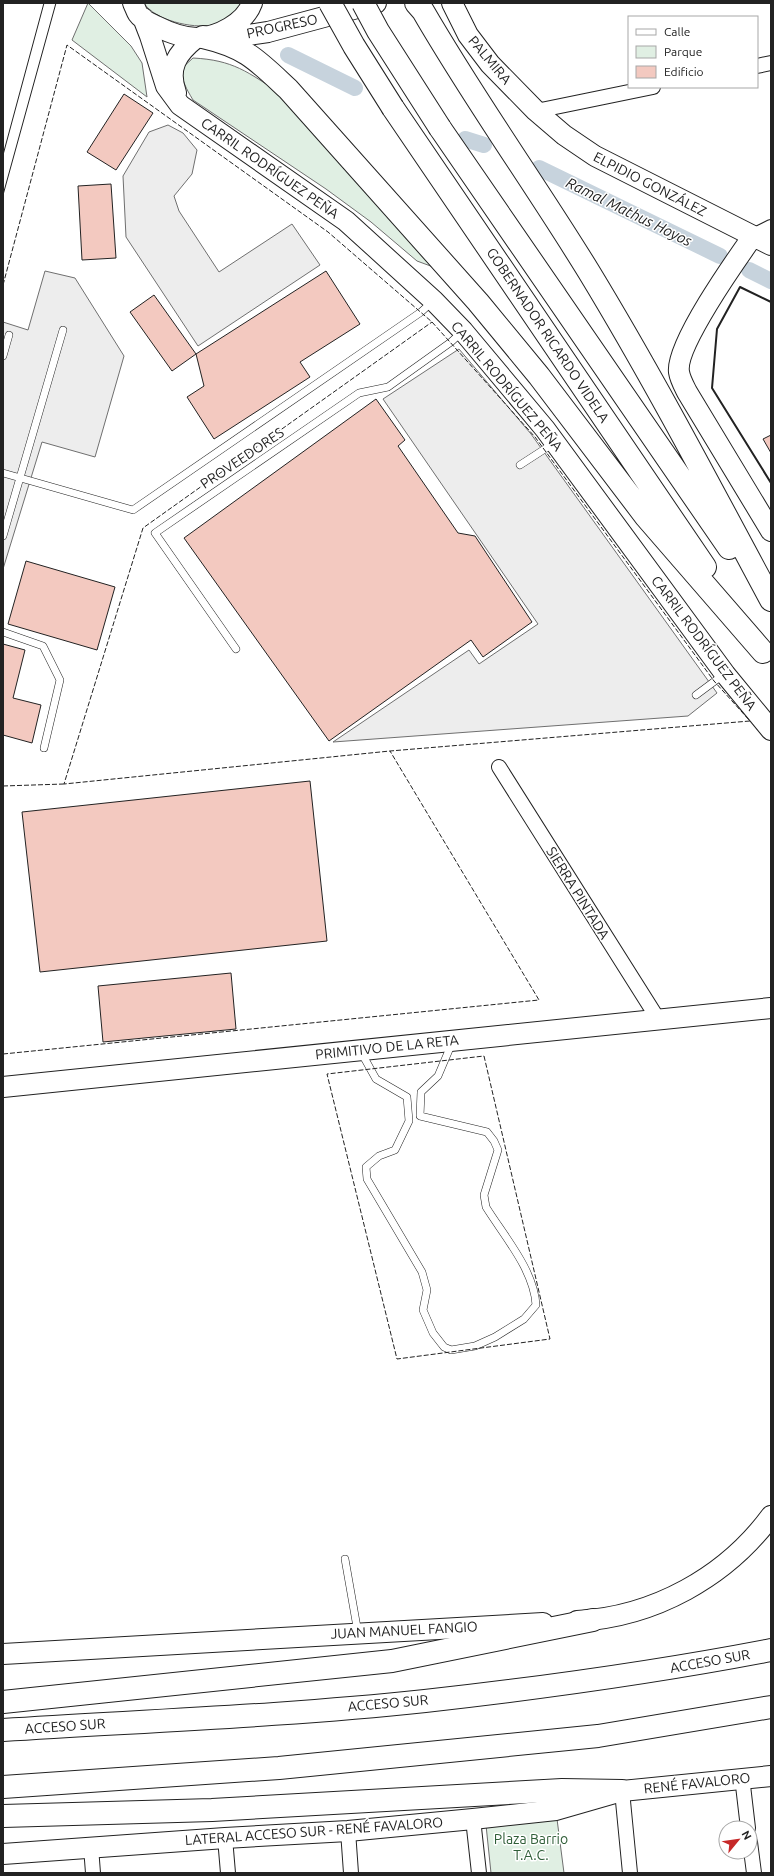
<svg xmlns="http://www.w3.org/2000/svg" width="774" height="1876" viewBox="0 0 774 1876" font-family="Ubuntu,sans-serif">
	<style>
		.green { fill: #e0efe3; stroke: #6f6f6f }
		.parking { fill: #ededed; stroke: #6f6f6f }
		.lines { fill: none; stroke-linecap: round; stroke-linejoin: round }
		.canal { stroke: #c7d3dd; stroke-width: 16 }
		.building { fill: #f3c9c0; stroke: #222 }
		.lane-casing { stroke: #222; stroke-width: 8 }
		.street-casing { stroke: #222; stroke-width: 16 }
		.secondary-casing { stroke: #222; stroke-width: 22 }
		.highway-casing { stroke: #222; stroke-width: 24 }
		.lane { stroke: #fff; stroke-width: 7 }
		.street { stroke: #fff; stroke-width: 14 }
		.secondary { stroke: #fff; stroke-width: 20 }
		.highway { stroke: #fff; stroke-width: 22 }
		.tram { stroke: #222; stroke-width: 1 }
		.highway-bridge-casing { stroke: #222; stroke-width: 24; stroke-linecap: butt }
		.highway-bridge { stroke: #fff; stroke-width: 22 }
		.fence { stroke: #222; stroke-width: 1; stroke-dasharray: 5 2; stroke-linecap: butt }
		.wall { stroke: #222; stroke-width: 2 }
		.labels { text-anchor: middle; stroke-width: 3; stroke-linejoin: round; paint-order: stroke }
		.street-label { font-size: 14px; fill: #222; stroke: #fff }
		.park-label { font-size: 14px; fill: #2f5e38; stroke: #fff }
		.water-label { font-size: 15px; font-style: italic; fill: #222; stroke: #fff }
	</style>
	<rect width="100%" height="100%" fill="#fff"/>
	<path class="green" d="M88,3L131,46L142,63L147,97L72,40Z
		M144,3H243C240,8 236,15 232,17C226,20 218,24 211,25C193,29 154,20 144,3Z
		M193,58C233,60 248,72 281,94L436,268L417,261L371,222L326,189L193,100C186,88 182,82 182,68Z
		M557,1819L564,1873H491L486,1825Z"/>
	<path class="parking" d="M168,125L183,133L197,150L192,174L174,196L179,211L219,272L292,224L320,265L198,346L126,237L123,176L149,132Z
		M45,271L75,278L124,356L95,457L42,442L3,569V322L28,330Z
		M459,349L531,434L717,693L688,716L333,742L469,650L479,664L538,624L383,399Z"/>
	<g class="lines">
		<path class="canal" d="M288,55L355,88
			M465,139L484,145
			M539,168L720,256
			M749,270L771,281"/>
	</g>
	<path class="building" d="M124,94L153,113L116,170L87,152Z
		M111,184L116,258L82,260L78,186Z
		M326,271L360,324L300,362L310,377L214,439L187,397L204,386L196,354Z
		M154,295L196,354L172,371L130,312Z
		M376,399L405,440L398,446L458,533L475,536L532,622L483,657L471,640L329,741L184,538Z
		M771,435V453L763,439Z
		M26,561L115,587L97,650L8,624Z
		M3,644L25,650L13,698L41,705L32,743L3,735Z
		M310,781L327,941L40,972L22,812Z
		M231,973L236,1029L103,1042L98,986Z"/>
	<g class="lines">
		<defs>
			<path id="lane" d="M3,356L9,335
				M520,465L554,443
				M3,473L133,510L421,312L432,302
				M3,536L63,330
				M3,632L43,646L60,680L44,748
				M236,649L155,533L359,393L388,387L451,342L463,331
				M696,695L723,675
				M361,1052L376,1079L407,1097L409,1121L395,1150L379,1156L366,1167L367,1179L422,1272L427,1290L423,1310L433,1333L444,1347L451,1350L475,1346L495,1337L524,1319L536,1305C534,1270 504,1236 486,1207L484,1195L498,1150L494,1141L487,1132L420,1116L421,1092L438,1076L452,1043
				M345,1559L358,1633"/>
			<path id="street" d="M757,66L771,63
				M536,111L653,87
				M753,236L771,227
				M499,767L658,1019
				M742,1777L748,1828
				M622,1791L630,1873
				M473,1819L479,1873
				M348,1831L351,1873
				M225,1838L228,1873
				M750,1842L754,1873
				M91,1847L93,1873"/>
			<path id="secondary" d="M133,3C135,7 136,11 138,14C142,20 150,23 156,26C168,32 184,38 197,38C218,37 245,23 252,3
				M452,3L468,35L490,64L536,111L564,135L595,156L771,245
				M143,18L150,36L166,86L180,105L346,221L434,301L463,331L545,429L725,674L771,730
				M211,36L248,35L268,32L376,3
				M176,93C167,68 177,53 196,38
				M753,236C736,260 675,346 679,372C680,379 684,386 687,392L771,531
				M3,1087L771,1008
				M577,1621C654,1617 726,1577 771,1516
				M3,1654L543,1623
				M3,1854L225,1838L348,1831L473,1819L556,1810L622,1791L771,1776"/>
			<path id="highway" d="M416,3L423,11C475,101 535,184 589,272C654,379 712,490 771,600
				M203,37C246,47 257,60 288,89L478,302L539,376L646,517L763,652
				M393,108L705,567
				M440,128L729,548
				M3,1702L392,1661L593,1620
				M3,1730C144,1721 285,1716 425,1701C541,1688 657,1672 771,1650
				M3,1787L279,1768L598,1736L771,1707
				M3,1816L212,1810L562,1790L622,1791"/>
		</defs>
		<use href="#lane" class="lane-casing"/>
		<use href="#street" class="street-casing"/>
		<use href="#secondary" class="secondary-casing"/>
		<use href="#highway" class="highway-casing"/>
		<use href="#lane" class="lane"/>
		<use href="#street" class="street"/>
		<use href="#secondary" class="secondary"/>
		<use href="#highway" class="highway"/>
		<path class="tram" d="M3,155L44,3
			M3,195L56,3"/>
		<defs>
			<path id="highway-bridge" d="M330,3L354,46L393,108
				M363,3L378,31L440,128"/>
		</defs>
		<use href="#highway-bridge" class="highway-bridge-casing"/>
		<use href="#highway-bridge" class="highway-bridge"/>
		<path class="fence" d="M3,285L67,45L328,232L432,322
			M432,322L535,437L714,681L750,721L390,751L64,784L143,528Z
			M3,786L64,784
			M3,1054L539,1000L390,751
			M484,1056L550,1339L397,1359L327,1074Z"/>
		<path class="wall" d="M771,302L740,287L717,329L712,388L771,483"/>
	</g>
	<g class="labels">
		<g class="street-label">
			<text transform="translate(282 26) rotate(-12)" y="5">PROGRESO</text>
			<text transform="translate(490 60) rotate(50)" y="5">PALMIRA</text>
			<text transform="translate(270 168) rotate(35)" y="5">CARRIL RODRÍGUEZ PEÑA</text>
			<text transform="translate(650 184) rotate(27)" y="5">ELPIDIO GONZÁLEZ</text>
			<text transform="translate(548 335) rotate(56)" y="5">GOBERNADOR RICARDO VIDELA</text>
			<text transform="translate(507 386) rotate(50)" y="5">CARRIL RODRÍGUEZ PEÑA</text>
			<text transform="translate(242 458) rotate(-34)" y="5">PROVEEDORES</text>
			<text transform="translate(704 643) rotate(53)" y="5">CARRIL RODRÍGUEZ PEÑA</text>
			<text transform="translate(578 893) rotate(58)" y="5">SIERRA PINTADA</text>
			<text transform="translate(387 1047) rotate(-6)" y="5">PRIMITIVO DE LA RETA</text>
			<text transform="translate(404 1630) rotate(-3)" y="5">JUAN MANUEL FANGIO</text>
			<text transform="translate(710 1661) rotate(-10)" y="5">ACCESO SUR</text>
			<text transform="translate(388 1703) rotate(-5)" y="5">ACCESO SUR</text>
			<text transform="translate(65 1726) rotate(-4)" y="5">ACCESO SUR</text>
			<text transform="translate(697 1783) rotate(-6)" y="5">RENÉ FAVALORO</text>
			<text transform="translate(314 1831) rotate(-4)" y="5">LATERAL ACCESO SUR - RENÉ FAVALORO</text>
		</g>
		<g class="park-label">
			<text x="531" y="1844">Plaza Barrio<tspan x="531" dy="16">T.A.C.</tspan></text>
		</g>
		<g class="water-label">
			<text transform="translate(629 212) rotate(26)" y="5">Ramal Mathus Hoyos</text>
		</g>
	</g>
	<rect width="774" height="1876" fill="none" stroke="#222222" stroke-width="8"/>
	<rect x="628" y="16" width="130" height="72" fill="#ffffff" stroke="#a7a7a7"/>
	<rect x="636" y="29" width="20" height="6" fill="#ffffff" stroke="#a7a7a7"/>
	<text x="664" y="36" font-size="12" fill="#222222">Calle</text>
	<rect x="636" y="46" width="20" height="12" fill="#e0efe3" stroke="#a7a7a7"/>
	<text x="664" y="56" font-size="12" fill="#222222">Parque</text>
	<rect x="636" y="66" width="20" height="12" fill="#f3c9c0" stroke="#a7a7a7"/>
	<text x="664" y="76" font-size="12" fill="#222222">Edificio</text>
	<g transform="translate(738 1840) rotate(61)"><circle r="19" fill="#ffffff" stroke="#a7a7a7"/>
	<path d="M0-3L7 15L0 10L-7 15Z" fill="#c62828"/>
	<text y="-6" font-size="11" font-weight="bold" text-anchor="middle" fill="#222222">N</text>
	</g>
</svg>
